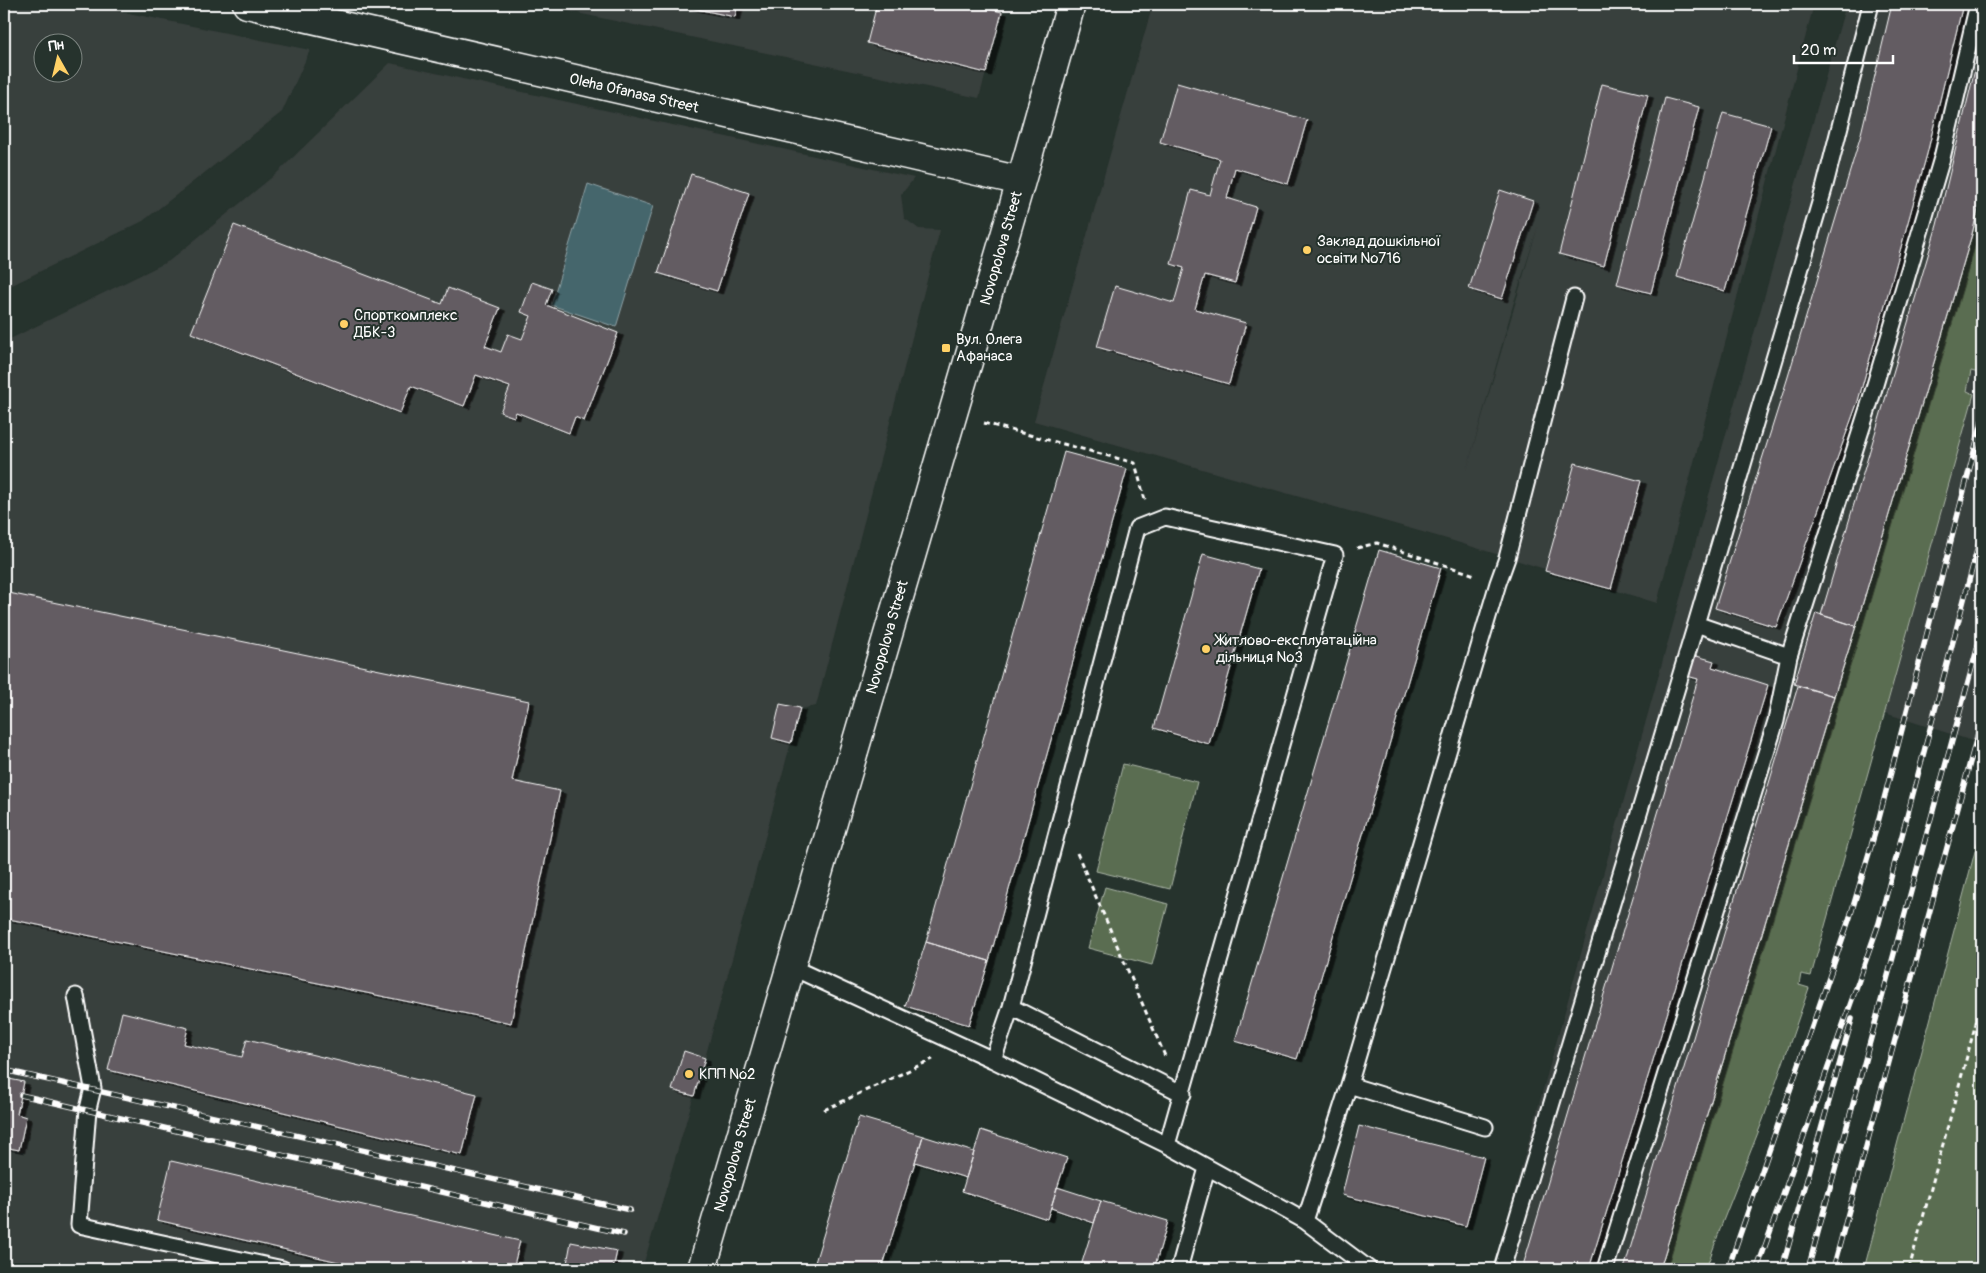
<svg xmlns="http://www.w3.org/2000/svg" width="1986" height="1273" viewBox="0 0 1986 1273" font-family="Pangolin,sans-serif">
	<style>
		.built { fill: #393f3d; fill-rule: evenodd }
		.green { fill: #5a6d51; stroke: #acb6a8 }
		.water { fill: #45666c; stroke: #8fa3a7 }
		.building { fill: #645b62; stroke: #fff; filter: url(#shadow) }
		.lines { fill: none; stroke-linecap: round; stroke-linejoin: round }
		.service-casing { stroke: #fff; stroke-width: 19 }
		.minor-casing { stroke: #fff; stroke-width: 31 }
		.path { stroke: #fff; stroke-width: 3; stroke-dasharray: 5 4; stroke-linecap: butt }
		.service { stroke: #26332d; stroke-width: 15 }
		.minor { stroke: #26332d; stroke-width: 28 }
		.rail-casing { stroke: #fff; stroke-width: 5.5 }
		.rail { stroke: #26332d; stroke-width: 4; stroke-dasharray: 11; stroke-linecap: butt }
		.poi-dot { fill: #ffd166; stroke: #26332d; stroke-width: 2 }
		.labels { text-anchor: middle; stroke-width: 4; stroke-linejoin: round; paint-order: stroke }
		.street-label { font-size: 15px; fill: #fff; stroke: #26332d }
		.poi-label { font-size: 15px; fill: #fff; stroke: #26332d; text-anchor: start }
	</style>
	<defs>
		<filter id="shadow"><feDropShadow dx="5.5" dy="3" stdDeviation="0" flood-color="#0009"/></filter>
	</defs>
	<rect width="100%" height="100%" fill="#26332d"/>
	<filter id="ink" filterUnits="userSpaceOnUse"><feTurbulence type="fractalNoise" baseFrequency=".02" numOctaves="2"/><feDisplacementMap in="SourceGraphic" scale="10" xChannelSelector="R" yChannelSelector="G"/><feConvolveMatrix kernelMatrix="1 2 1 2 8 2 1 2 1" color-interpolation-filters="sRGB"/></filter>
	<g filter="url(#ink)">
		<path class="built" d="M4,4H84L310,50L282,112L143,221L4,289ZM72,42V72H42V42Z
			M535,4H1005L979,98Z
			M1153,4H1814L1657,603L1447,539L1034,421ZM1538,226L1466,472L1513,305Z
			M1846,4H1982V194L1972,234L1856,626L1660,1269H1493Z
			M390,63L914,178L901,195L904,218L919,229L940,230L816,706L800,709L705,1058L642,1269H4V342L169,261L276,174Z
			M1982,360V744L1885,713L1974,394L1967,392L1972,371L1979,373Z"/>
		<path class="green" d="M1982,194V360L1979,373L1971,371L1967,391L1974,394L1811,976L1801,974L1799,985L1809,988L1763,1120L1723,1221L1706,1269H1660L1856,626L1972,234Z
			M1123,764L1197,782L1170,889L1096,871Z
			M1982,825V1269H1864Z
			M1105,887L1168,904L1152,965L1088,948Z"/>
		<path class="water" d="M588,184L653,206L616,327L551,305Z"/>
		<path class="building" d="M688,4H738L735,17L687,7Z
			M877,4H969L1002,12L986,73L867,43Z
			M1892,4H1963L1927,154L1858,401L1776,627L1715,608L1787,380L1860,138Z
			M1982,41V194L1972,234L1856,626L1821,615L1937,225Z
			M1177,83L1307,120L1288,184L1235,168L1227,198L1256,207L1235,283L1205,275L1195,309L1246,323L1229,384L1097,347L1115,286L1174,303L1184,268L1171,264L1191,190L1210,195L1220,159L1160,142Z
			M1602,84L1648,95L1604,266L1559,254Z
			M1665,98L1699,107L1651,293L1617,284Z
			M1723,113L1771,126L1725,291L1677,277Z
			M691,174L749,193L717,291L658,273Z
			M1500,190L1533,201L1502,299L1469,289Z
			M234,225L442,304L448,288L500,308L485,346L501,352L508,334L522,339L531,316L521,312L532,282L552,289L546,305L618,333L584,421L575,417L569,433L516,412L514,417L500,412L510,387L476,375L464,406L411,386L400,413L191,333Z
			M1064,452L1127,469L989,961L926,942Z
			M1575,463L1641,481L1611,589L1545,571Z
			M1379,550L1441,568L1297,1059L1235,1041Z
			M1203,554L1259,569L1209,744L1154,728Z
			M4,592L529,701L512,781L560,791L511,1023L4,918Z
			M1816,613L1856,626L1834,696L1794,684Z
			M1693,655L1714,661L1712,667L1768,685L1589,1269H1522L1698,679L1687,676Z
			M1798,686L1834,696L1660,1269H1624Z
			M780,704L800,708L791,743L772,738Z
			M926,942L989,961L969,1025L905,1006Z
			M122,1012L188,1028L184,1044L242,1057L247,1039L477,1094L462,1155L108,1070Z
			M684,1051L705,1058L694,1096L672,1090Z
			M4,1078L24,1082L17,1114L26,1117L19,1150L4,1147Z
			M859,1117L923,1136L882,1269H813Z
			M1359,1126L1484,1157L1466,1226L1342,1195Z
			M981,1130L1067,1158L1047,1219L962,1191Z
			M923,1136L974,1152L966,1178L915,1162Z
			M171,1161L520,1241L513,1269H369L157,1220Z
			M1057,1187L1101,1201L1094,1223L1051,1208Z
			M1101,1201L1168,1221L1154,1269H1080Z
			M571,1242L617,1251L613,1269H566Z"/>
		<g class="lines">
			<defs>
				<path id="service" d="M1696,624L1789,656
					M791,967L993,1060L1167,1145L1305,1221L1369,1269
					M76,996L93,1088L88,1109L79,1225L283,1269
					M1011,1007L1183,1094
					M993,1060L1011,1007L1137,528L1165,517L1335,555L1167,1145
					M1349,1085L1485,1127
					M1305,1221L1349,1085L1498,583L1507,558L1574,298
					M1179,1269L1207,1168
					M1502,1269L1696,624L1824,189L1871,4
					M1605,1269L1776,721L1789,656L1869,405L1942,158L1978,4"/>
				<path id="minor" d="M247,4L1021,181
					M702,1269L1021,181L1071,4"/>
			</defs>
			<use href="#service" class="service-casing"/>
			<use href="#minor" class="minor-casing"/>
			<path class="path" d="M984,423L1135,463L1145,500
				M1357,548L1377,543L1475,575
				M1077,853L1165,1056
				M824,1110L933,1059
				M1909,1269L1982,1001"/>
			<use href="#service" class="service"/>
			<use href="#minor" class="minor"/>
			<defs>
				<path id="rail" d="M4,1070L630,1210
					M21,1095L624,1234
					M1728,1269L1850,917L1877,826L1982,421
					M1757,1269L1879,923L1982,531
					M1782,1269L1852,1019
					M1808,1269L1982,631
					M1833,1269L1982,718"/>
			</defs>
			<use href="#rail" class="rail-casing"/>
			<use href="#rail" class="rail"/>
		</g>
	</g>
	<g class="poi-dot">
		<circle cx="1307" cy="250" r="5"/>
		<circle cx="344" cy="324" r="5"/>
		<rect x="941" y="343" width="10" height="10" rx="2.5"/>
		<circle cx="1206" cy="649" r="5"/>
		<circle cx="689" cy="1074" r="5"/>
	</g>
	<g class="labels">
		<g class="street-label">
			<text transform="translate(634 93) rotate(13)" y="5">Oleha Ofanasa Street</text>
			<text transform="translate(1001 248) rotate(-74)" y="5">Novopolova Street</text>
			<text transform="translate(887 637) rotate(-74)" y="5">Novopolova Street</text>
			<text transform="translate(735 1155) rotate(-74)" y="5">Novopolova Street</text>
		</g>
		<g class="poi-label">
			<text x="1317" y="246">Заклад дошкільної<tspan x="1317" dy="17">освіти №716</tspan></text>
			<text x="354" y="320">Спорткомплекс<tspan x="354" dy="17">ДБК-3</tspan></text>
			<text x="956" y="344">Вул. Олега<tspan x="956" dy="17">Афанаса</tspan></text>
			<text x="1216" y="645">Житлово-експлуатаційна<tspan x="1216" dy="17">дільниця №3</tspan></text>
			<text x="699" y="1079">КПП №2</text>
		</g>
	</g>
	<rect width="1986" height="1273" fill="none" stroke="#26332d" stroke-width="20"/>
	<rect x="10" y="10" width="1966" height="1253" fill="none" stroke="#fff" stroke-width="2" filter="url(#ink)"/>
	<g transform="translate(58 58) rotate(352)"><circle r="24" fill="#26332d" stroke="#7d8581"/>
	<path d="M0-4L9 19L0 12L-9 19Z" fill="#ffd166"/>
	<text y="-8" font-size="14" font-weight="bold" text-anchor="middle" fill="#ffffff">Пн</text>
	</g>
	<path d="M1794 55v8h99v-8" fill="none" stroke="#ffffff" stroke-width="2.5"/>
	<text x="1801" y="55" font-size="15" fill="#ffffff" stroke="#26332d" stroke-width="4" paint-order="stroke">20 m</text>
</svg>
